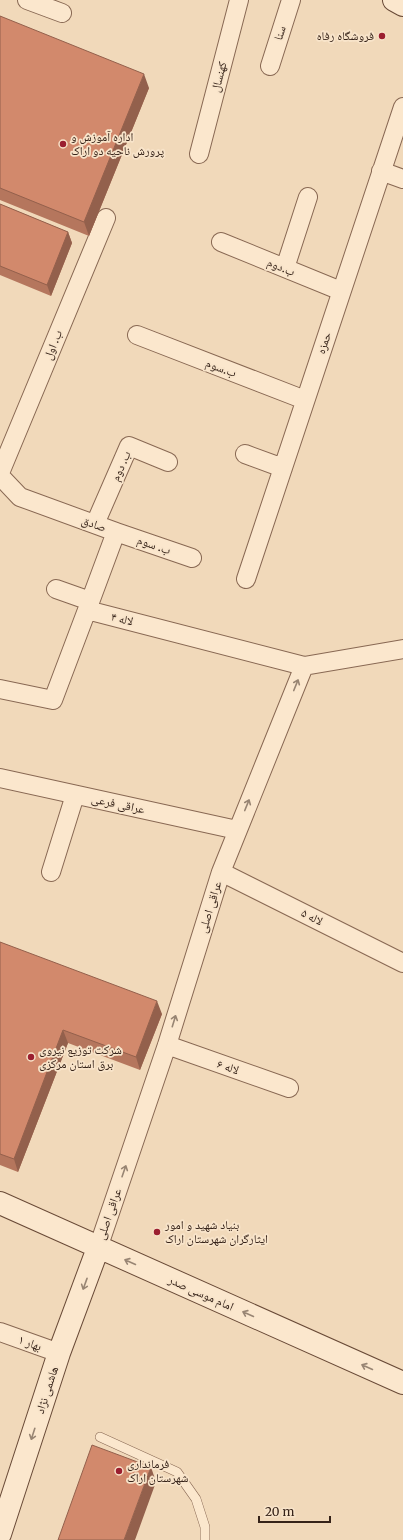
<svg xmlns="http://www.w3.org/2000/svg" width="403" height="1540" viewBox="0 0 403 1540" font-family="Merriweather,'Noto Naskh Arabic',serif">
	<style>
		.lines { fill: none; stroke-linecap: round; stroke-linejoin: round }
		.lane-casing { stroke: #886853; stroke-width: 10 }
		.street-casing { stroke: #886853; stroke-width: 20 }
		.secondary-casing { stroke: #694a37; stroke-width: 24 }
		.lane { stroke: #fbe7cd; stroke-width: 9 }
		.street { stroke: #fbe7cd; stroke-width: 18 }
		.secondary { stroke: #fbe7cd; stroke-width: 22 }
		.wall { fill: #b5765d }
		.shaded-wall { fill: #93604c }
		.building { fill: #d2896c; stroke: #93604c }
		.oneway { stroke: #988573 }
		.poi-dot { fill: #9b1f30; stroke: #f8e4ca; stroke-width: 1.5 }
		.labels { text-anchor: middle; stroke-width: 3.5; stroke-linejoin: round; paint-order: stroke }
		.street-label { font-size: 12px; fill: #362319; stroke: #f8e4ca }
		.poi-label { font-size: 12px; fill: #362319; stroke: #f8e4ca; text-anchor: start }
	</style>
	<rect width="100%" height="100%" fill="#f1d9ba"/>
	<g class="lines">
		<defs>
			<path id="lane" d="M100,1437L177,1472L196,1499L205,1527V1540"/>
			<path id="street" d="M27,0L62,13
				M270,66L291,0
				M199,154L239,0
				M381,171L403,179
				M221,242L341,291
				M285,268L308,197
				M137,335L305,400
				M245,454L283,468
				M0,473L106,218
				M0,476L20,497L116,532L87,610
				M95,524L129,446L168,462
				M116,532L192,558
				M246,579L403,107
				M56,589L90,601
				M0,689L53,700L87,610L304,666
				M0,778L237,830
				M51,872L75,795
				M221,872L403,963
				M167,1045L289,1088
				M98,1248L167,1045L221,872L304,666L403,649
				M0,1332L59,1353"/>
			<path id="secondary" d="M394,0L403,5
				M0,1203L403,1383
				M0,1534L59,1353L98,1248"/>
		</defs>
		<use href="#lane" class="lane-casing"/>
		<use href="#street" class="street-casing"/>
		<use href="#secondary" class="secondary-casing"/>
		<use href="#lane" class="lane"/>
		<use href="#street" class="street"/>
		<use href="#secondary" class="secondary"/>
	</g>
	<path class="wall" d="M0,16L149,88L89,236L0,200Z
		M0,204L68,232L72,243L51,296L0,275Z
		M0,942L162,1014L140,1070L68,1043L18,1172L0,1165Z"/>
	<path class="shaded-wall" d="M144,74L149,88L89,236L84,222Z
		M68,232L72,243L51,296L47,285Z
		M157,1001L162,1014L140,1070L136,1057Z
		M63,1030L68,1043L18,1172L14,1159Z
		M151,1467L156,1482L135,1540H124Z"/>
	<path class="building" d="M0,16L144,74L84,222L0,188Z
		M0,204L68,232L47,285L0,266Z
		M0,942L157,1001L136,1057L63,1030L14,1159L0,1154Z
		M92,1445L151,1467L124,1540H58Z"/>
	<defs><path id="oneway-shaft" d="M-6 0H5M1.5-3L5.5 0L1.5 3" fill="none" stroke-width="1.6" stroke-linecap="round" stroke-linejoin="round"/></defs>
	<g class="oneway">
		<use href="#oneway-shaft" transform="translate(296 685) rotate(-68)"/>
		<use href="#oneway-shaft" transform="translate(247 805) rotate(-68)"/>
		<use href="#oneway-shaft" transform="translate(174 1021) rotate(-73)"/>
		<use href="#oneway-shaft" transform="translate(124 1171) rotate(-71)"/>
		<use href="#oneway-shaft" transform="translate(130 1262) rotate(-156)"/>
		<use href="#oneway-shaft" transform="translate(85 1284) rotate(110)"/>
		<use href="#oneway-shaft" transform="translate(248 1314) rotate(-156)"/>
		<use href="#oneway-shaft" transform="translate(367 1367) rotate(-156)"/>
		<use href="#oneway-shaft" transform="translate(33 1434) rotate(108)"/>
	</g>
	<g class="poi-dot">
		<circle cx="382" cy="36" r="4"/>
		<circle cx="63" cy="144" r="4"/>
		<circle cx="31" cy="1057" r="4"/>
		<circle cx="157" cy="1232" r="4"/>
		<circle cx="119" cy="1471" r="4"/>
	</g>
	<g class="labels">
		<g class="street-label">
			<text transform="translate(280 33) rotate(-72)" y="4">سنا</text>
			<text transform="translate(219 77) rotate(-76)" y="4">کهنسال</text>
			<text transform="translate(281 267) rotate(22)" y="4">ب.دوم</text>
			<text transform="translate(324 343) rotate(-72)" y="4">حمزه</text>
			<text transform="translate(53 345) rotate(-68)" y="4">ب. اول</text>
			<text transform="translate(221 368) rotate(21)" y="4">ب.سوم</text>
			<text transform="translate(121 466) rotate(-66)" y="4">ب. دوم</text>
			<text transform="translate(94 524) rotate(20)" y="4">صادق</text>
			<text transform="translate(154 545) rotate(19)" y="4">ب. سوم</text>
			<text transform="translate(122 619) rotate(14)" y="4">لاله ۴</text>
			<text transform="translate(118 804) rotate(12)" y="4">عراقی فرعی</text>
			<text transform="translate(210 907) rotate(-73)" y="4">عراقی اصلی</text>
			<text transform="translate(312 917) rotate(27)" y="4">لاله ۵</text>
			<text transform="translate(228 1067) rotate(19)" y="4">لاله ۶</text>
			<text transform="translate(109 1214) rotate(-71)" y="4">عراقی اصلی</text>
			<text transform="translate(201 1293) rotate(24)" y="4">امام موسی صدر</text>
			<text transform="translate(30 1343) rotate(20)" y="4">بهار ۱</text>
			<text transform="translate(47 1390) rotate(-72)" y="4">هاشمی نژاد</text>
		</g>
		<g class="poi-label">
			<text x="374" y="40" text-anchor="end">فروشگاه رفاه</text>
			<text x="71" y="141">اداره آموزش و<tspan x="71" dy="14">پرورش ناحیه دو اراک</tspan></text>
			<text x="39" y="1054">شرکت توزیع نیروی<tspan x="39" dy="14">برق استان مرکزی</tspan></text>
			<text x="165" y="1229">بنیاد شهید و امور<tspan x="165" dy="14">ایثارگران شهرستان اراک</tspan></text>
			<text x="127" y="1468">فرمانداری<tspan x="127" dy="14">شهرستان اراک</tspan></text>
		</g>
	</g>
	<path d="M259 1516v6h71v-6" fill="none" stroke="#362319" stroke-width="2"/>
	<text x="265" y="1516" font-size="12" fill="#362319" stroke="#f8e4ca" stroke-width="3" paint-order="stroke">20 m</text>
</svg>
